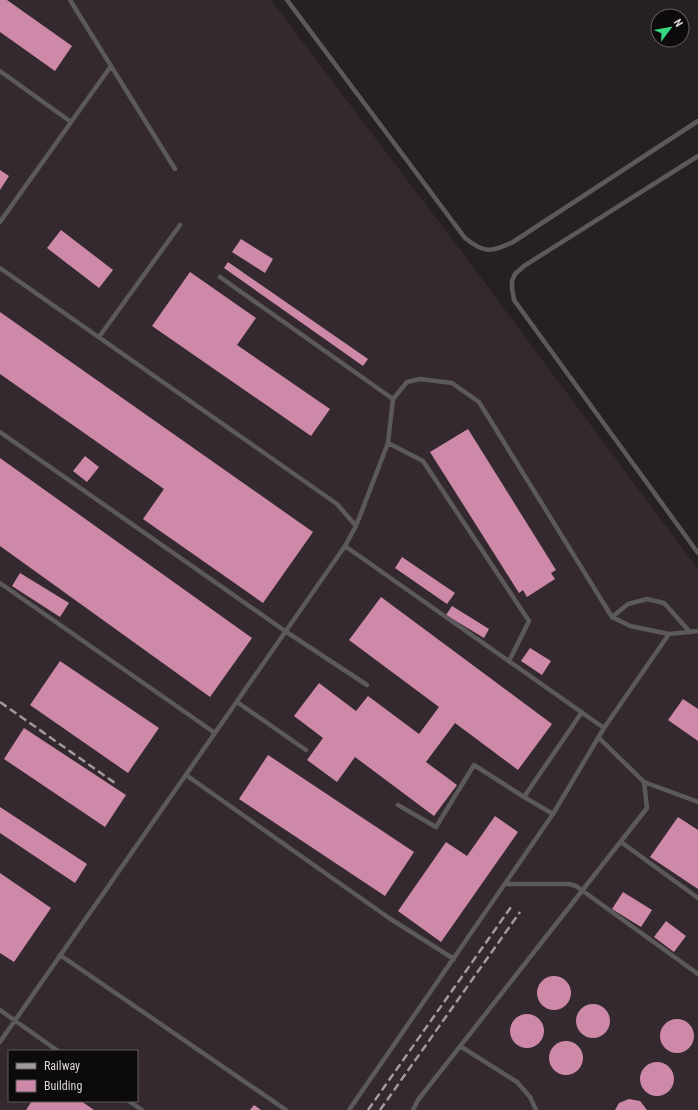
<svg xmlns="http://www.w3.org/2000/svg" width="698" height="1110" viewBox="0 0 698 1110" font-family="'Roboto Condensed',sans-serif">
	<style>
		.built { fill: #34292e; fill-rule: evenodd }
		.building { fill: #ce89a9 }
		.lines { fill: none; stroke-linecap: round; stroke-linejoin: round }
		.lane { stroke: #5c595a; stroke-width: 4.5 }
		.rail { stroke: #a09b9d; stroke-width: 2.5; stroke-dasharray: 8 4; stroke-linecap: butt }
	</style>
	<rect width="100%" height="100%" fill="#262022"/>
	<path class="built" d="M0,0H271L470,263L698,569V1110H0ZM9,1051H137V1101H9Z"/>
	<path class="building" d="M0,0H7L72,46L55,71L0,32Z
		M0,170L9,176L0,190Z
		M61,230L113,270L99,288L47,248Z
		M241,239L273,259L265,273L232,252Z
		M228,262L368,359L363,366L224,268Z
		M190,272L256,318L237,345L330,409L311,436L152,326Z
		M0,312L313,532L263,603L143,519L164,489L0,374Z
		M468,429L556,570L551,573L555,579L527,597L523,590L519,593L430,452Z
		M85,456L99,467L87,482L73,471Z
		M0,458L252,638L210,697L0,546Z
		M402,557L455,593L447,604L395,568Z
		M20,573L69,603L60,617L12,586Z
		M381,597L552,724L518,770L455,723L426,762L457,785L434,816L355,757L337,782L307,760L323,738L294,716L319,683L356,711L368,696L419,734L439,707L349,640Z
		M452,606L489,629L484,638L446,615Z
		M530,648L551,661L542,675L521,661Z
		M60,661L159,728L128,773L30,705Z
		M683,699L698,709V741L668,720Z
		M24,728L126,795L105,827L4,759Z
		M268,755L414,852L385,896L239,799Z
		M0,807L87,864L75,883L0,833Z
		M495,816L518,832L441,942L398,911L446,842L467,856Z
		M678,817L698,830V889L650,857Z
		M0,873L51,908L14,962L0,953Z
		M623,892L652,910L641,927L612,909Z
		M666,921L686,936L674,952L654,937Z
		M537 993a17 17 0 1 1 34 0a17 17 0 1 1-34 0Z
		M576 1021a17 17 0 1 1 34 0a17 17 0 1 1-34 0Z
		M510 1031a17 17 0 1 1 34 0a17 17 0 1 1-34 0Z
		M660 1036a17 17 0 1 1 34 0a17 17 0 1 1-34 0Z
		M549 1058a17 17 0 1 1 34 0a17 17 0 1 1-34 0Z
		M640 1079a17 17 0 1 1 34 0a17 17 0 1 1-34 0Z
		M629,1099L640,1101L647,1110H615L619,1103Z
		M32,1101H81L94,1110H26Z
		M254,1105L261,1110H250Z"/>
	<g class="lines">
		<path class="lane" d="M70,0L175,169
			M287,0L465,238C485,254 491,252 513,242L698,121
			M0,71L71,122
			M698,156L524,266L515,274L512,281V288L514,300L698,553
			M0,222L111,66
			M0,268L337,504L356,526
			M220,277L393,399
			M99,337L180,225
			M0,432L285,631L367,685
			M388,443L423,461L529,621L509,661
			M345,546L604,728L669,634L698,631
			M0,583L215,733
			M612,617L628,604L647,599L664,603L690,632
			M237,702L306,750
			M186,775L389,918L454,959
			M644,782L698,802
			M524,797L582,712
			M398,805L436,827L474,765L524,797L553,814
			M621,842L698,898
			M506,884H569L576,886L698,974
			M60,955L286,1110
			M0,1010L58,1051
			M0,1042L345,546L356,526L388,443L393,399L407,382L420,379L452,383L479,402L612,617L630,626L669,634
			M460,1046L517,1082L530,1097L536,1110
			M129,1101L142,1110
			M349,1110L553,814L604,728
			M413,1110L418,1100L647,808L644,782L599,738"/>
		<path class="rail" d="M0,702L115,783
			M368,1110L511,907
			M380,1110L520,912"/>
	</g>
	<rect x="8" y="1050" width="130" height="52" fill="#0d0a0b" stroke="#5f5c5d"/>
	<rect x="16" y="1063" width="20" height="6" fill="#a09b9d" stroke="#5f5c5d"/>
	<text x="44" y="1070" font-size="12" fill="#dbd7d9">Railway</text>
	<rect x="16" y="1080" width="20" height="12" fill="#ce89a9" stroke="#5f5c5d"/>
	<text x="44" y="1090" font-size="12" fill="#dbd7d9">Building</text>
	<g transform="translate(670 28) rotate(58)"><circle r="19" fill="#0d0a0b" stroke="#5f5c5d"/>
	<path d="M0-3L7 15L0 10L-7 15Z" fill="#38d880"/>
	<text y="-6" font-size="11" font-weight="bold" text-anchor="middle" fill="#dbd7d9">N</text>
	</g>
</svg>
